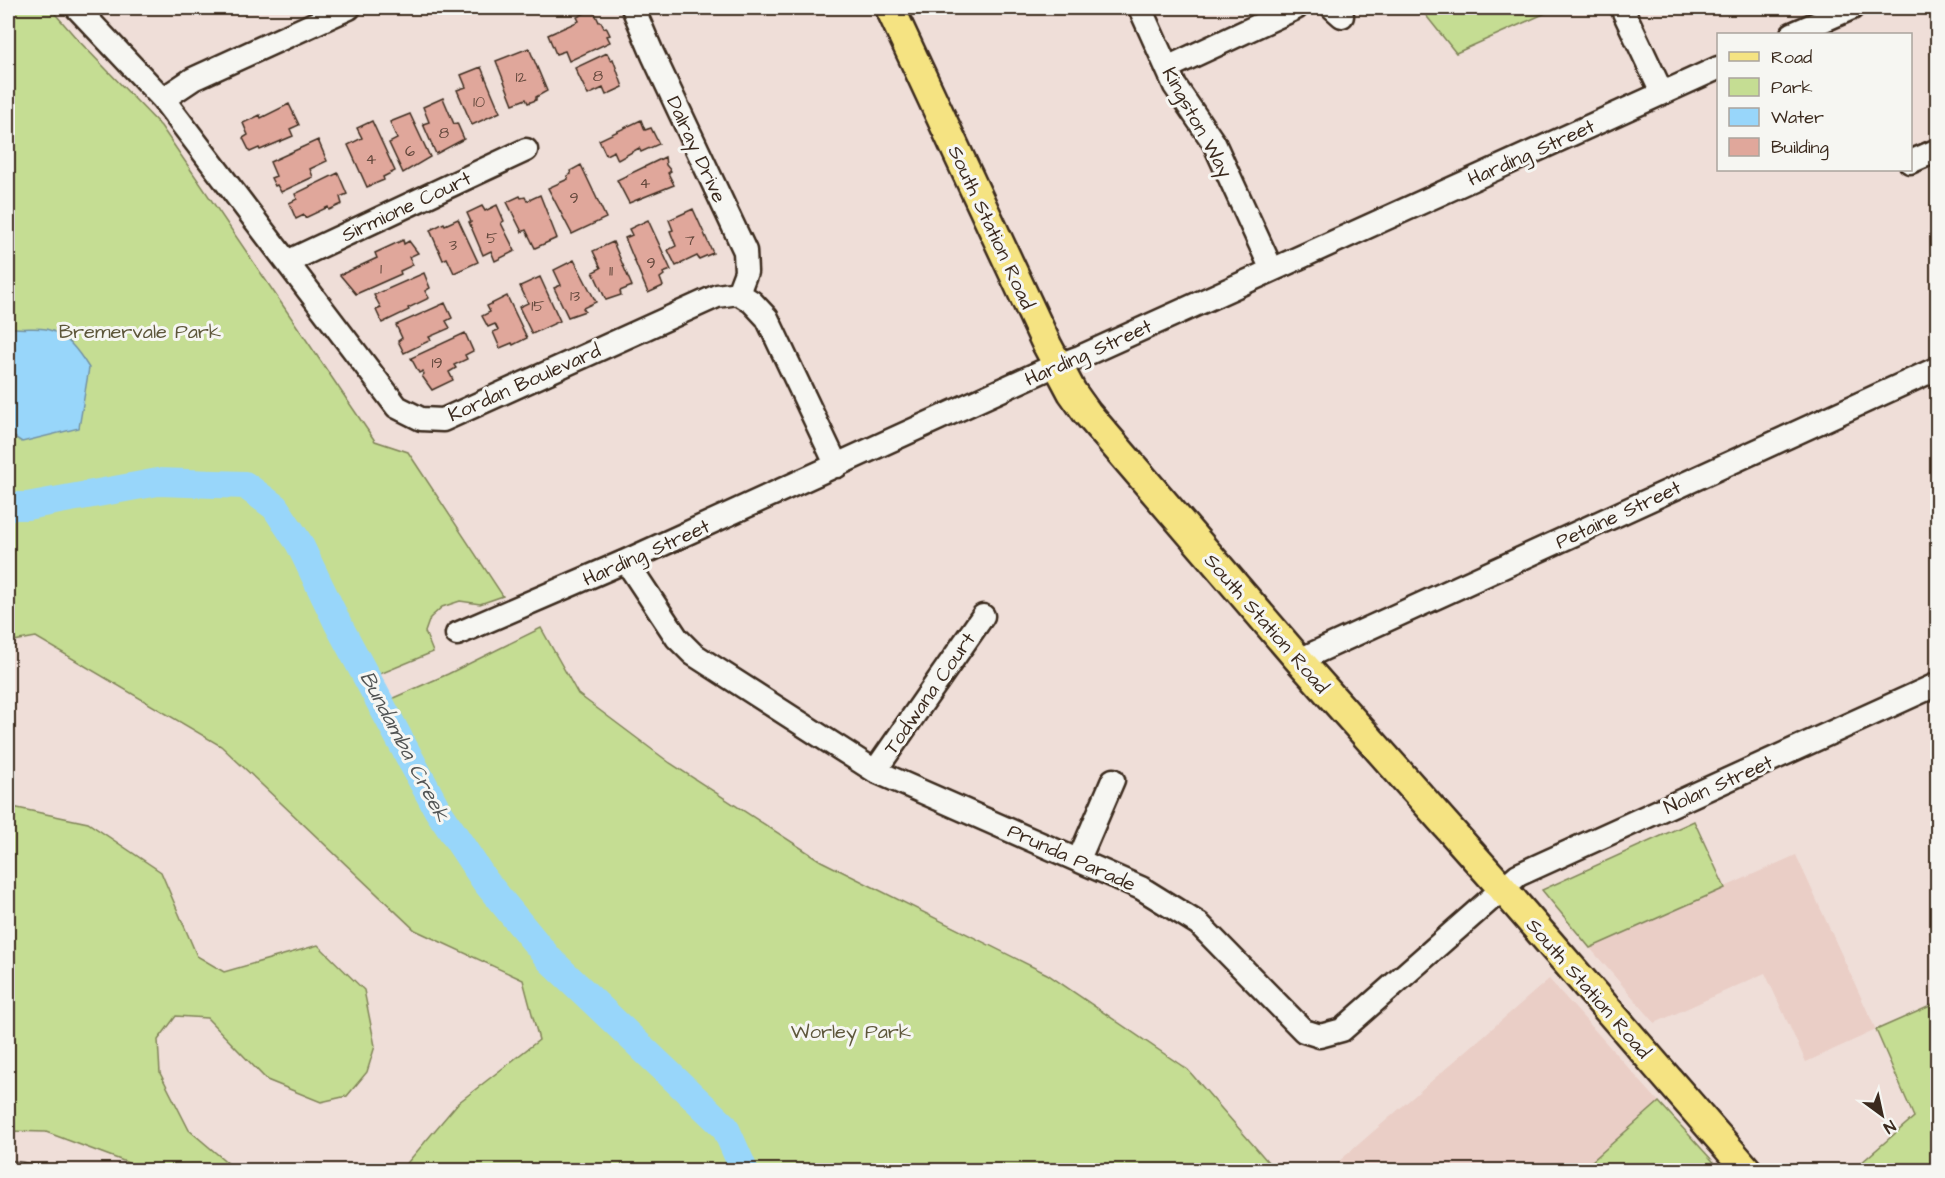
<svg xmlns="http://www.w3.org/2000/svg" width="1945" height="1178" viewBox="0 0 1945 1178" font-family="'Architects Daughter',sans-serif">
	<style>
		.built { fill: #eacec6 }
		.green { fill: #c5dd93; stroke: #808458; stroke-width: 1.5 }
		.water { fill: #98d6fa; stroke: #7391a2; stroke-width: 1.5 }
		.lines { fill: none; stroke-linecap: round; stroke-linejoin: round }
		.river { stroke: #98d6fa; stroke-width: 28 }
		.building { fill: #e0a79b; stroke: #3b2a1e; stroke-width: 1.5 }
		.minor-casing { stroke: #3b2a1e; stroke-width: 27 }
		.major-casing { stroke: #3b2a1e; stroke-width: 33 }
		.minor { stroke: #f6f6f2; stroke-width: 22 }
		.major { stroke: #f5e382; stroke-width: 28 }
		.rail-casing { stroke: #3b2a1e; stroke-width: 7 }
		.rail { stroke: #f6f6f2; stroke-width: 4.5; stroke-dasharray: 14; stroke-linecap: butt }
		.labels { text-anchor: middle; stroke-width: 6; stroke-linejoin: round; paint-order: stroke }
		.number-label { font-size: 16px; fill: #64493d }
		.street-label { font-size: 20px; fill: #3b2a1e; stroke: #f6f6f2 }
		.park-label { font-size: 20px; fill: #5e573b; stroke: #f6f6f2 }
		.water-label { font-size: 21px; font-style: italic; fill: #525555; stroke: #f6f6f2 }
	</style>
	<rect width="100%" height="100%" fill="#efded8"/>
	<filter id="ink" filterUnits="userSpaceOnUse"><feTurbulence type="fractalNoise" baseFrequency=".0167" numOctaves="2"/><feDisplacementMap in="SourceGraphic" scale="12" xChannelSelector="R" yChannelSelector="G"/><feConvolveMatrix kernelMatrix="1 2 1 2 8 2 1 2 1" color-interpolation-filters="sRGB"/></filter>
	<g filter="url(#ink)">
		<path class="built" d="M1796,855L1876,1030L1806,1062L1765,973L1655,1023L1590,948Z
			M1549,979L1659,1102L1582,1170H1329Z"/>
		<path class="green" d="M8,8H50L77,39L161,126L375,441L408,452L503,596L480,604L460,601L442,607L430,618L425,632L433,652L375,676L391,699L448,674L541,628L578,694L670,763L821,861L1047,974L1188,1070L1275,1170H399L403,1168L458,1103L539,1040L523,980L415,930L221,746L36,637L8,642Z
			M1420,8H1557L1456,53Z
			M8,806L88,823L161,872L197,956L224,972L318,945L364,990L375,1046L367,1072L347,1096L321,1102L267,1080L207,1018L176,1016L158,1040L160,1073L189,1130L236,1170H140L126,1162L46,1132L8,1131Z
			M1694,821L1725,888L1590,948L1542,890Z
			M1937,1003V1170H1853L1914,1117L1876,1030Z
			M1659,1102L1721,1170H1582Z"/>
		<path class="water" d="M8,327C20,330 34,327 46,329C66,333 79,352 89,368L79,428L22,442L8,433Z"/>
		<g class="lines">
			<path class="river" d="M8,506H27L158,482L245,485L275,507L299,543L338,624L437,809L485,881L550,960L725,1127L744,1170"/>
		</g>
		<path class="building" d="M593,9L599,22H601L604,28L606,27L610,35L607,36L610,42L569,61L565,51L556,54L548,35L579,21L577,17Z
			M529,48L547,91L536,97V100L528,103L526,99L513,104L496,61Z
			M607,53L611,60L613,59L623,87L606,95L603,88L588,95L575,68Z
			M481,67L500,112L472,125L457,90L466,87L461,75Z
			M443,98L454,124L457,123L464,139L436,154L423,124L429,122L423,107Z
			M289,104L299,125L290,129L293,136L260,150L259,148L250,152L243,138L248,135L243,123L260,115L261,118Z
			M410,114L430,157L403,173L389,143L397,139L390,122Z
			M641,120L645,130L651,128L659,144L641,152L639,148L618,160L614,151L606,155L599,140Z
			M372,121L395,171L383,177L384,180L367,187L348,145L362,138L357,128Z
			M318,140L327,161L310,169L313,177L281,192L277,185L275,186L271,178L276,176L270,162Z
			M665,157L666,165L671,171L668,173L674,185L629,203L617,180Z
			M581,165L606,218L572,234L548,188L568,179L567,176L571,174L570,171Z
			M338,173L347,194L340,197L342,204L329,210L328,207L305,218L304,215L296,219L289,203L297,199L295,194Z
			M540,195L557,238L535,248L526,230L522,232L507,202L520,196L521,198L525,197L527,201Z
			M497,205L504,221L501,223L515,251L495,261L491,251L483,255L469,222H471L467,213L482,206L485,211Z
			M693,209L713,253L699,259L697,256L676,266L668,250L676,246L670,231L673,230L669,220Z
			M458,219L478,262L454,273L447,258L443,260L430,230L444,223L445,225Z
			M648,220L671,270L663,273L664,275L660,278L663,286L648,293L625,238L632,235L629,229Z
			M403,240L404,244L409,241L418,253L409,257L413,265L400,271L401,274L356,294L340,275L377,258L375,253Z
			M613,242L632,286L620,291L621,295L606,300L593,272L601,268L593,251Z
			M574,260L596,302L583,308L585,311L568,317L554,288L561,285L554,270Z
			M424,273L430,288L425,291L429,298L408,308L409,310L382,323L376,310L381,308L374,295Z
			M540,277L560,321L532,334L519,307L528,303L520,286Z
			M507,296L527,338L513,345L512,343L500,348L493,332L498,330L495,324L488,327L482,316L490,312L487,306Z
			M445,303L452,318L446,321L450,328L429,337L431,340L404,353L398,341L402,338L396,325Z
			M465,333L473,351L465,355L467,359L454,365L456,368L449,372L453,380L432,390L422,376L424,374L423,371L419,373L411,358Z
			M1697,1165H1701L1706,1170H1691Z"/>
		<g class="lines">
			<defs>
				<path id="minor" d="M77,8L163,99L397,407L421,419L443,420L717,296L738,293L752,302L767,318L837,466
					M633,8L653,55L745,251L746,272L738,293
					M1140,8L1175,86L1214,143L1272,270
					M1333,8L1342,16
					M1622,8L1662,93
					M1792,34L1852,8
					M1167,68L1296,8
					M163,99L193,79L349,8
					M1910,162L1938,150
					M287,262L526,150
					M626,561L677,638L693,654L875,771L1141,888L1199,924L1304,1031L1320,1036L1342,1030L1518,875L1938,684
					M457,634L626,561L1045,370L1080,357L1718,68
					M1299,660L1938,368
					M875,771L983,616
					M1079,859L1113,780"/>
				<path id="major" d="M890,8L1047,345L1072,392L1087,413L1299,660L1502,888L1747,1170"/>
			</defs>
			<use href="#minor" class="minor-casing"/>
			<use href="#major" class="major-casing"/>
			<use href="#minor" class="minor"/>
			<use href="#major" class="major"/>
			<defs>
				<path id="rail" d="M8,1163L56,1170"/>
			</defs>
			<use href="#rail" class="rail-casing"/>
			<use href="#rail" class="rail"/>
		</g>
	</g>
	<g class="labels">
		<g class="number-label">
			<text x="598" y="81">8</text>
			<text x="521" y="82">12</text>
			<text x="479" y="107">10</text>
			<text x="444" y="138">8</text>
			<text x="410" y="156">6</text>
			<text x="371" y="164">4</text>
			<text x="645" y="188">4</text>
			<text x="574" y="203">9</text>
			<text x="492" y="243">5</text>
			<text x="690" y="245">7</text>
			<text x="453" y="250">3</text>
			<text x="651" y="268">9</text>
			<text x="381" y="274">1</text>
			<text x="611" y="276">11</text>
			<text x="575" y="301">13</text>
			<text x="538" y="311">15</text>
			<text x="437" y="368">19</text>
		</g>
		<g class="street-label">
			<text transform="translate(1198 122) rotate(61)" y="7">Kingston Way</text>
			<text transform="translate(697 149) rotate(65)" y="7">Dalray Drive</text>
			<text transform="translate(1531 152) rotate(-24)" y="7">Harding Street</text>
			<text transform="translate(406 206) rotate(-25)" y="7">Sirmione Court</text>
			<text transform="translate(992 227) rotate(65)" y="7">South Station Road</text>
			<text transform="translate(1088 352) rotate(-24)" y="7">Harding Street</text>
			<text transform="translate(524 382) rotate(-24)" y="7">Kordan Boulevard</text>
			<text transform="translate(1618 514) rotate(-25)" y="7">Petaine Street</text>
			<text transform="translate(646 552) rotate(-24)" y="7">Harding Street</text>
			<text transform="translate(1267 623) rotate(49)" y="7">South Station Road</text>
			<text transform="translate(929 693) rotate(-55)" y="7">Todwana Court</text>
			<text transform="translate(1718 784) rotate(-24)" y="7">Nolan Street</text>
			<text transform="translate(1072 857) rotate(24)" y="7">Prunda Parade</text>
			<text transform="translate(1589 988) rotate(49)" y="7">South Station Road</text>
		</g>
		<g class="park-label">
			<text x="140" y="338">Bremervale Park</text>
			<text x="851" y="1038">Worley Park</text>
		</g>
		<g class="water-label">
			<text transform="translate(405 746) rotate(62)" y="7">Bundamba Creek</text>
		</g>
	</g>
	<rect width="1945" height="1178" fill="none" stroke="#f6f6f2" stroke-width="30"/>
	<rect x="15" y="15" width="1915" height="1148" fill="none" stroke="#3b2a1e" stroke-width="2" filter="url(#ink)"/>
	<rect x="1717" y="33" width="195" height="138" fill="#f6f6f2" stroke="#aba49d" stroke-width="1.5"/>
	<rect x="1729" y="52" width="30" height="9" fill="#f5e382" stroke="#aba49d" stroke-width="1.5"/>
	<text x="1771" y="63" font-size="18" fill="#3b2a1e">Road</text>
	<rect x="1729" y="78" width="30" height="18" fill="#c5dd93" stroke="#aba49d" stroke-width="1.5"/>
	<text x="1771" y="93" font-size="18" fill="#3b2a1e">Park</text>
	<rect x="1729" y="108" width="30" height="18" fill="#98d6fa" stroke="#aba49d" stroke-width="1.5"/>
	<text x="1771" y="123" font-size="18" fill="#3b2a1e">Water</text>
	<rect x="1729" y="138" width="30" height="18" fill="#e0a79b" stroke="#aba49d" stroke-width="1.5"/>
	<text x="1771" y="153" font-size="18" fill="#3b2a1e">Building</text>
	<g transform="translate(1882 1115) rotate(147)" stroke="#f6f6f2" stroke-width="4.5" paint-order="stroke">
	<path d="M0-4.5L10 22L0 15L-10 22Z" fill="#3b2a1e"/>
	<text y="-9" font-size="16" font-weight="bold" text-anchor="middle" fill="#3b2a1e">N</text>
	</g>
</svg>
